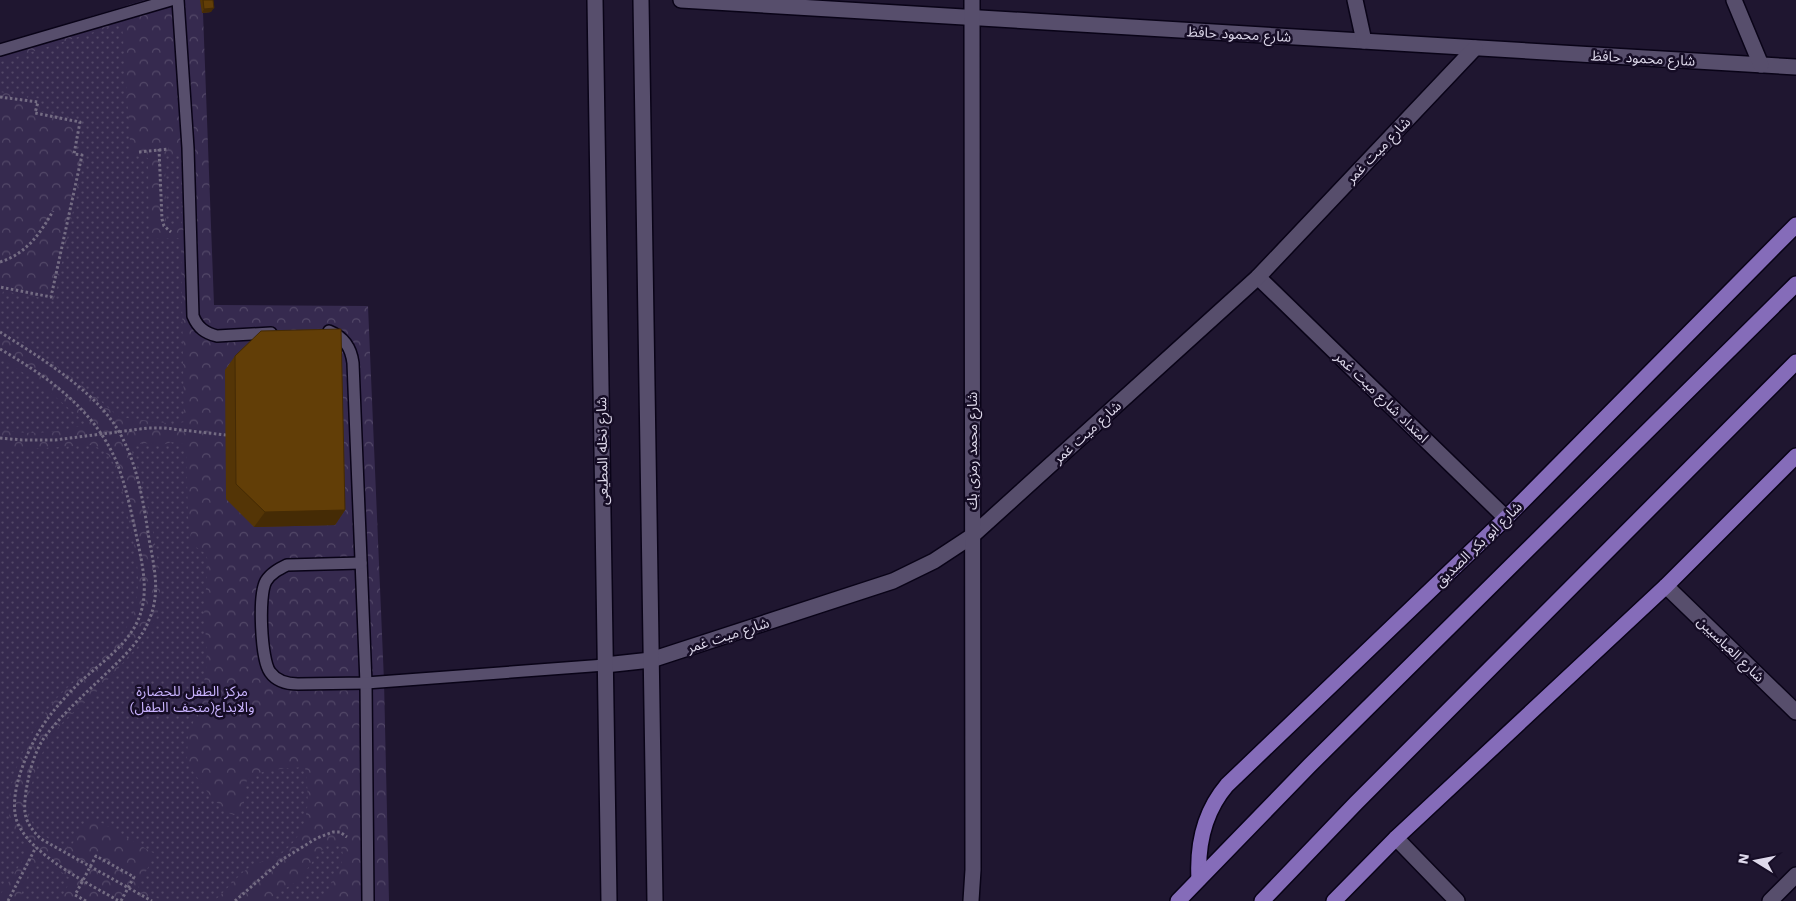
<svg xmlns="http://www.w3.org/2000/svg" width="1796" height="901" viewBox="0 0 1796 901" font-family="'Work Sans','Noto Sans Arabic',sans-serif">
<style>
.forest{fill:url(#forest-crowns)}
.garden{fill:url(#garden-dots)}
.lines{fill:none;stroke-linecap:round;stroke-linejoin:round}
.service-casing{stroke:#090317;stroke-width:14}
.minor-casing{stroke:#090317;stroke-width:18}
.tertiary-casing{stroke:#090317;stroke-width:18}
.primary-casing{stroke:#090317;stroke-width:18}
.path{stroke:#746c83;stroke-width:3;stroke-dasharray:2.5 2.5;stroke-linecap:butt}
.service{stroke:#574e6c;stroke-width:11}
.minor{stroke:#574e6c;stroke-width:15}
.tertiary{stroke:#574e6c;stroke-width:15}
.primary{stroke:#856cb9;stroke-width:15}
.wall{fill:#543506}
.shaded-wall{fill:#452b05}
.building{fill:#623e07;stroke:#452b05}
.labels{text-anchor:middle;stroke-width:5;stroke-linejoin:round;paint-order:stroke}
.street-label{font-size:14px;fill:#ded9eb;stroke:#160d26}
.park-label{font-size:14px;fill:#c9b3fe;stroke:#160d26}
</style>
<defs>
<pattern id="forest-crowns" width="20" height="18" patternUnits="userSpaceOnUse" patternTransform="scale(1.25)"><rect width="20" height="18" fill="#362a4f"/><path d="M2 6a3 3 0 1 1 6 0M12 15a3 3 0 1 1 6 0" fill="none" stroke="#534868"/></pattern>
<pattern id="garden-dots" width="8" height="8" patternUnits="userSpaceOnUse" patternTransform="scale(1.25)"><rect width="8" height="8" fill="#362a4f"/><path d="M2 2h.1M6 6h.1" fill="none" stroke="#534868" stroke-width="1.8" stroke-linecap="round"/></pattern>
</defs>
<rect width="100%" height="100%" fill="#1f1630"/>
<path class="forest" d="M145,0h65l1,12 -8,1 11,292 154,1 16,375 5,220h-389v-857z"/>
<g class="garden">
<path d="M122,23l9,132 17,3 1,81 32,-1 3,184 -10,2 -55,-7 -46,-39 -73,-51v-20l3,-16 51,9 32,-150 -10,-1 5,-28 -42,-10 2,-12 -41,-7v-30z"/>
<path d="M165,155h16l1,69 -16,1z"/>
<path d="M0,358l38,24 49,42c-29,9 -58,12 -87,5z"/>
<path d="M171,442l12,2 3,4 2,69 3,11 -1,15 16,11 2,8 -4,52 3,37 -1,20 -5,29 -13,37 -1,21 2,8 22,31 17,16 6,2 7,-1c5,-11 2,-21 5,-31 4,-14 46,-15 59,-16 5,35 6,66 -27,89 -9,6 -22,5 -31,13 -12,9 -21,22 -33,32h-52l-24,-14 17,-33 -53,-31c-25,-12 -21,19 -34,24 -29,-11 -44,-20 -38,-54 5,-26 14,-50 33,-71 8,-9 19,-16 28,-25 13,-12 24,-26 36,-39 13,-14 26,-27 31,-46 9,-33 -14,-130 -27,-163 14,-13 25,1 40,-7z"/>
<path d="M91,445c24,6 29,32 33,54 8,39 23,81 7,119 -15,38 -48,52 -74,80 -23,25 -55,86 -47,121 2,10 9,18 16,25l-3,16 -23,35v-446h28z"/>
<path d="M330,844h6l5,3c8,17 -13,37 -17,54h-57c9,-9 22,-13 32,-22 11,-11 17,-27 31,-35z"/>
<path d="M40,856l31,23 -11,22h-41l8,-24z"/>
</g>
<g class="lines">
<g class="service-casing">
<g id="service">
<path d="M178,0l10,148 5,168c5,12 12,17 24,20l54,-3"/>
<path d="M0,50l171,-50"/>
<path d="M329,331c15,6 22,16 24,32l13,320 2,218"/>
<path d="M361,563l-74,2c-8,4 -16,8 -21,16 -8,14 -5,79 4,91 7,10 17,12 28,12l68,-1 239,-18"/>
</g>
</g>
<g class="minor-casing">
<g id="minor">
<path d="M681,0l1115,67"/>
<path d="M1355,0l9,41"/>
<path d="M1734,0l27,65"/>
<path d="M1258,277l248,241"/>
<path d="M1666,586l130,126"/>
<path d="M605,665l46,-5 242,-79 41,-20 38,-25 286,-259 217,-229"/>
<path d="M1396,838l61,63"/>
<path d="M971,901l2,-31 -1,-870"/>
<path d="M1770,901l26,-26"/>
</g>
</g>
<g class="tertiary-casing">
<g id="tertiary">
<path d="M595,0l14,901"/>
<path d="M641,0l14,901"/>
</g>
</g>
<g class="primary-casing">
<g id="primary">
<path d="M1199,879c-2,-35 5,-67 28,-94l279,-267 290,-293"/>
<path d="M1178,901l132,-136 486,-481"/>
<path d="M1262,901l94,-98 440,-441"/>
<path d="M1334,901l62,-63 270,-252 130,-130"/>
</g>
</g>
<g class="path">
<path d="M0,97l38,5 -3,11 45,9 -6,32 8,1 -31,142 -51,-10"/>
<path d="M159,149l3,70 2,7 7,6"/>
<path d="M139,152l30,-3"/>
<path d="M0,262c26,-8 40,-28 53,-51"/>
<path d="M0,332c36,23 87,54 112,89 24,33 31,78 37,118 5,27 12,54 0,81 -6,16 -19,30 -31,42 -24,24 -54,49 -74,76 -10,15 -15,35 -18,53 -3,23 -2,31 15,48l111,62"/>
<path d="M0,349c48,28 95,61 117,114 10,26 15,53 21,80 6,29 12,58 -4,85 -14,23 -37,38 -56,56 -10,10 -21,22 -30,34 -17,23 -43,77 -30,106 15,32 71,60 101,77"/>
<path d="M0,438l22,2h33l93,-12h16l62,7"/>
<path d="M8,901l28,-54"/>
<path d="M86,901l-11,-6 21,-39 38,21 -13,24"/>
<path d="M235,901l48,-42 34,-21 16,-6h7l7,5"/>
</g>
<use href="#service" class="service"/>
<use href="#minor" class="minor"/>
<use href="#tertiary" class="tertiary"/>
<use href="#primary" class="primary"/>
</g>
<g class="wall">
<path d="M200,0h13l-2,12 -9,1z"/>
<path d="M235,356l110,154 -10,15 -81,2 -28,-28 -1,-129z"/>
</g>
<g class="shaded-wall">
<path d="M214,8l-3,4 -9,1 2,-4z"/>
<path d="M345,510l-10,15 -81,2 11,-15z"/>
</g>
<g class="building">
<path d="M203,0h10l1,8 -10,1z"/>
<path d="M341,329l4,181 -80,2 -29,-28 -1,-128 26,-25z"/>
</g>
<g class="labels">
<g class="street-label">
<text transform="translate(1239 34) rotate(3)" y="5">شارع محمود حافظ</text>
<text transform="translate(1643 58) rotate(3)" y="5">شارع محمود حافظ</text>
<text transform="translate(1378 150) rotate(-46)" y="5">شارع ميت غمر</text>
<text transform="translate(1382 397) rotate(44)" y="5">امتداد شارع ميت غمر</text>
<text transform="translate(1087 432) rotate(-42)" y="5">شارع ميت غمر</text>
<text transform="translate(602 451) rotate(-91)" y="5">شارع نخله المطيعى</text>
<text transform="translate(972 451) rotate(-90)" y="5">شارع محمد رمزى بك</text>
<text transform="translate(1478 544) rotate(-44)" y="5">شارع ابو بكر الصديق</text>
<text transform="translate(728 635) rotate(-18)" y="5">شارع ميت غمر</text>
<text transform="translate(1731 649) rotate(44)" y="5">شارع العباسيين</text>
</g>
<g class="park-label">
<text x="192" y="696">مركز الطفل للحضارة<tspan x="192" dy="16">والابداع(متحف الطفل)</tspan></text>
</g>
</g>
<g transform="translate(1756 861) rotate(280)" stroke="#160d26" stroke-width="4" paint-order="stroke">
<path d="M0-4L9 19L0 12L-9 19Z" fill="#ded9eb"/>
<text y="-8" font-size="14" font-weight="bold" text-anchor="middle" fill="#ded9eb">N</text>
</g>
</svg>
